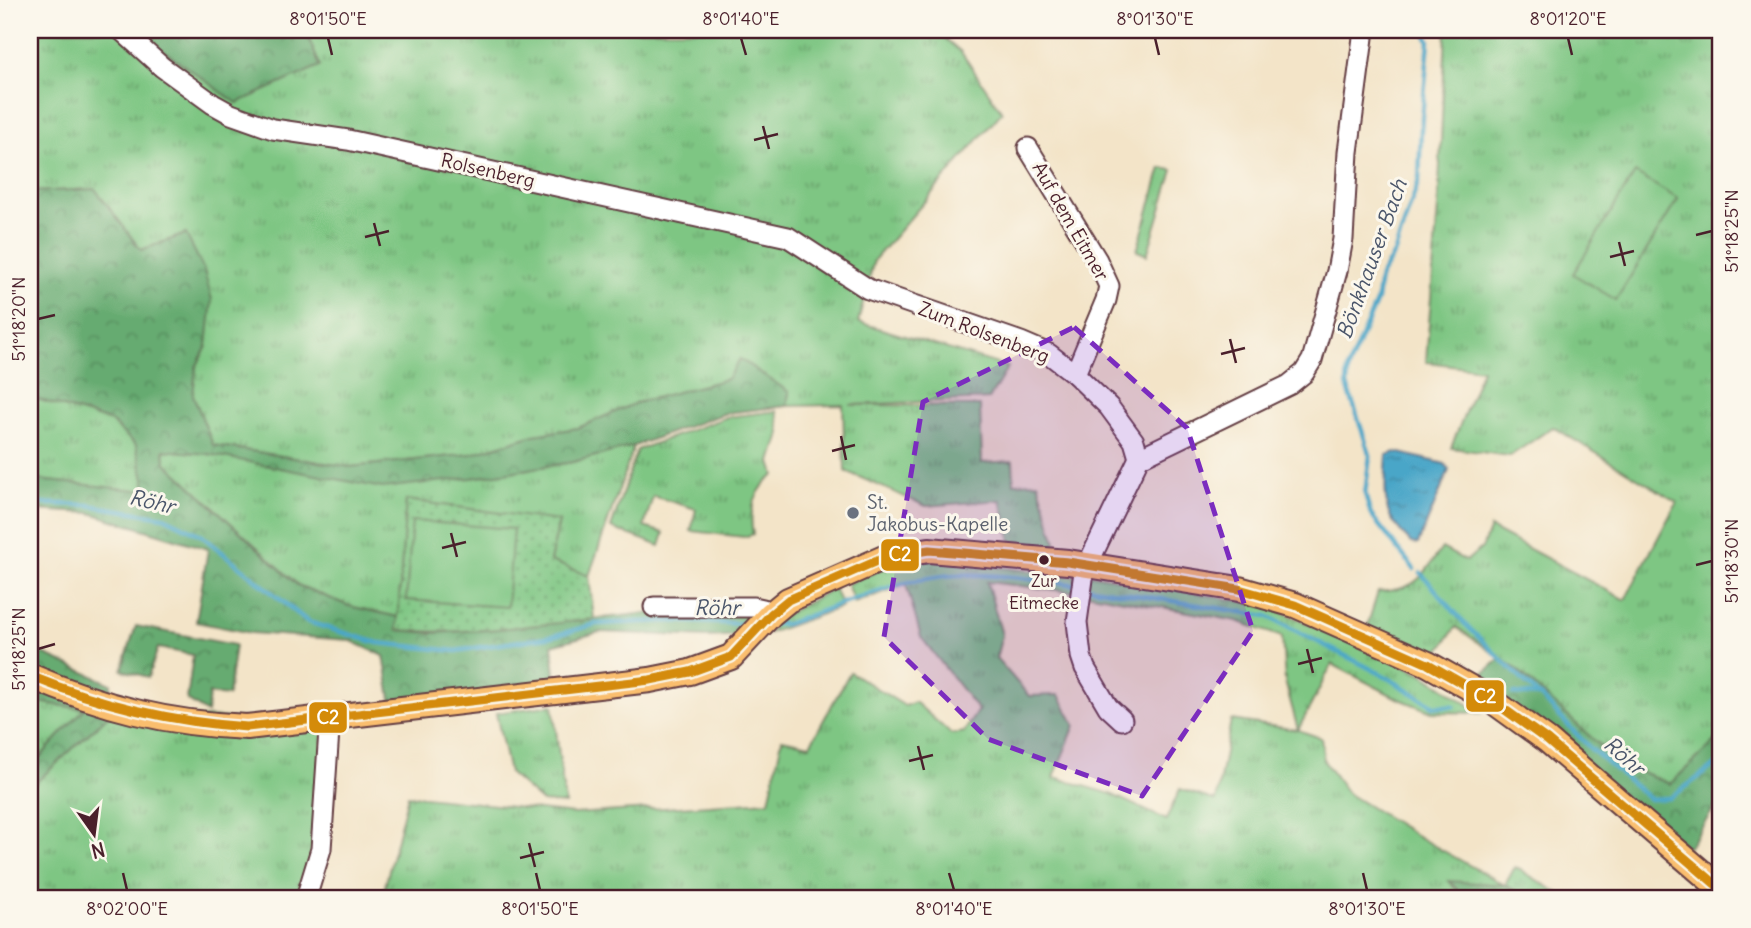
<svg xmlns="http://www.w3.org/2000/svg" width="1751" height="928" viewBox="0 0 1751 928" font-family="Delius,sans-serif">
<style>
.grass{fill:url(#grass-tufts);stroke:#647257;stroke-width:2}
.forest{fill:url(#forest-crowns);stroke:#58654e;stroke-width:2}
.park{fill:url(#park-dots);stroke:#647257;stroke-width:2}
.pitch{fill:#7ec683;stroke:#647257;stroke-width:2}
.water{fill:url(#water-ripples);stroke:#4a627a;stroke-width:2}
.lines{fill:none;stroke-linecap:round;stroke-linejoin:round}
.stream{stroke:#4aa6c8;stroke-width:4.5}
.minor-casing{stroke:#633d43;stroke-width:23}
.major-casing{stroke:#633d43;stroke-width:28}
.minor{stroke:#fff;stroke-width:19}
.major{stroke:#fabe6e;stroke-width:24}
.bus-1-casing{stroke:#fbf7ec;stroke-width:14}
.bus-1{stroke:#d48b09;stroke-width:9}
.marked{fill:#7b2cbf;fill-opacity:0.2;stroke:#7b2cbf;stroke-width:5;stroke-dasharray:14 9;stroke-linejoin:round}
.ticks{fill:none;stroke:#4a1f2b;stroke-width:2.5}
.worship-dot{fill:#6b7280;stroke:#fbf7ec;stroke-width:2.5}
.bus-dot{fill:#4a1f2b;stroke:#fbf7ec;stroke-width:2.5}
.labels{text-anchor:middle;stroke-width:6;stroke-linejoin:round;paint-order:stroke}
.bus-label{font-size:17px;fill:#4a1f2b;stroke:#fbf7ec}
.street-label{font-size:19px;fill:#4a1f2b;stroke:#fbf7ec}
.worship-label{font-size:19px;fill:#5b616d;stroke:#fbf7ec;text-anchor:start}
.water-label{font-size:21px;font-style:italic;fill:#4a556a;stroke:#fbf7ec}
.line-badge{stroke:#fbf7ec;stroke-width:2.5}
.badge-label{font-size:19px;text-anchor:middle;font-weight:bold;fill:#fff}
.neatline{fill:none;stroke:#4a1f2b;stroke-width:2.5}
.ticks-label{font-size:18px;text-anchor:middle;fill:#4a1f2b}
</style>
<defs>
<pattern id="grass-tufts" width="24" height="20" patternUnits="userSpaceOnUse" patternTransform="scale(1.75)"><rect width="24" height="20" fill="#7ec683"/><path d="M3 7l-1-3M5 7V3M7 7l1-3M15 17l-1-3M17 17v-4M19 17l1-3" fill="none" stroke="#69a06b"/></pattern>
<pattern id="forest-crowns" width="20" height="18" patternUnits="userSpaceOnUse" patternTransform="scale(1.75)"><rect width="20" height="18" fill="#66ab71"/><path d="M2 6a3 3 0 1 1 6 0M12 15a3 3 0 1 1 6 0" fill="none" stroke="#568b5d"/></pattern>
<pattern id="park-dots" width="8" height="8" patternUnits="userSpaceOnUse" patternTransform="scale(1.75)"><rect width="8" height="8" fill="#7ec683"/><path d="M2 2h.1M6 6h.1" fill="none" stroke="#69a06b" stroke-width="1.8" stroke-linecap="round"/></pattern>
<pattern id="water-ripples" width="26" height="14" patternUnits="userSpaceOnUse" patternTransform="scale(1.75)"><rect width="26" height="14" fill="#4aa6c8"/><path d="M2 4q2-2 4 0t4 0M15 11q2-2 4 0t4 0" fill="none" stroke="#4087a3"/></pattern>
</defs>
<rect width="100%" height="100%" fill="#fbf7ec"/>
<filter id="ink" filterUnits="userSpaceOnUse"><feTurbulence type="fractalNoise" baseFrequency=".0143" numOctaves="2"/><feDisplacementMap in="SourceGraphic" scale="14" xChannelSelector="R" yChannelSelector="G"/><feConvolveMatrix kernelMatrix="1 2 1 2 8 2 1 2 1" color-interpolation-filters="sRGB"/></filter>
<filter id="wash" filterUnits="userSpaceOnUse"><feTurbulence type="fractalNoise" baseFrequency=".00686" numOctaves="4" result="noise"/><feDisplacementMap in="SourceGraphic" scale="28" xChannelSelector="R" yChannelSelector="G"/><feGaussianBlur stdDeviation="1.57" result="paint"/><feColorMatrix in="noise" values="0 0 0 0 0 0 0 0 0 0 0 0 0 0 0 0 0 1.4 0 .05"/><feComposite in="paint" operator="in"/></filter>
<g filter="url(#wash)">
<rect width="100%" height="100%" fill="#f3e4c8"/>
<g class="grass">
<path d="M30,30h104l186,36 -15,-36h630l26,22 41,60 -128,148 -16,62 150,45 -19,32 -139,6 130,1 2,57 31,-2 1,22 24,-1 19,64 -46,-5 -10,-41 -75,6 -81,-35 -2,-66 -56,1 2,-14 -62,-13 -91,24 -58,25 -44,7 -63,19 -121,13 -137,-22 -20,-50 3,-28 11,-21 -22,-112 -44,16 -46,-61 -65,3z"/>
<path d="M1440,30h281v706l-51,48 -52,-22 -102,-93 -60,-42 -21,30 -68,-30 11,-35c40,-3 42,-13 64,-44l24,13 16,-13 8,-20 135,72 52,-98 -124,-75 -43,29 -59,-8 31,-79 -56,-7 12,-155 8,-176z"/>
<path d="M1161,168l12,2 -26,85 -10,-4z"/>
<path d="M30,397l80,24 26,24 11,47 -117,-13z"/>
<path d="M777,411l3,23 -9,28 4,13c-20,14 -27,35 -22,59l-9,3 -53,-6 5,-22 -43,-13 -9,31 20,6 -4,13 -49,-18 26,-78 90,-33z"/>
<path d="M634,446l-45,130 -39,-15 9,-39 -153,-22 -8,117 -49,-11 -51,-21 -133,-123 -1,-12 307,28 102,-16z"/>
<path d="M925,559l151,17 -2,16 -87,-10 15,53 -6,23 33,38 30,-1 16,30 -21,52 57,17 55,26 14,-31 36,12 15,-81 67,10 -13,-49 -3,-44 -45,-16 -151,-28 3,-19 179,32 153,67 60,40 -49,-1 -35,-14 -65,-34 -34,66 23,8 3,23 23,32 75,46 83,46 10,-18 50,30 -36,1 -24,-13 -55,-3 15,16h-1083l26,-103 166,19 195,-13 13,-62 28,6 40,-73 55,34 10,-4 36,32 13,-2 14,-22 -57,-73 -15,-53 -52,19 -7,-19 37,-16z"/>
<path d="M834,588l8,19 -73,26 12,-16z"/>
<path d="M30,701l55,8 -55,59z"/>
<path d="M553,705l12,99 -23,-2 -33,-29 -13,-60z"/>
<path d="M110,714l214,7 -6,126 -15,51h-273v-110z"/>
</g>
<g class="forest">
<path d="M134,30h171l15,36 -83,37z"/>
<path d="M95,189l46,61 45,-16 18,36 8,30 -5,46 -11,21 -3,28 20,50 137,22 121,-13 63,-19 44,-7 58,-25 91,-24 13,-20 49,33 -2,14 -61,7 -92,33 -61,16 -102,16 -89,10 -174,-34 -44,-4 1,12 132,123 52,21 49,11v13l33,3 57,-3 170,-18h103l-16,23 -39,2 -106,-5 -48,13 4,40 -164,20 -8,-49 -35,-16 -98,-7 -55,-11 12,-73 -118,-36 -60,-3v-31l117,12 -11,-46 -26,-24 -80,-24v-205z"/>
<path d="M136,626l99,19 -7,51 -19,-2 -2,19 -20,-13 6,-45 -35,-7 -10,29 -26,-7z"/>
<path d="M30,648l81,36 -1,30 -80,74v-20l54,-59 -54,-8z"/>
<path d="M1501,658l15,11 102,93 52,22 51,-48v62l-33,50 -213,-167z"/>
<path d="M1449,881l56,4 24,13h-64z"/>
</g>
<path class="park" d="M406,500l153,21 -9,40 39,15 5,43c-65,7 -131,16 -197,11z"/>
<g class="pitch">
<path d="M1635,173l43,26 -62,101 -43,-26z"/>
<path d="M412,521l101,8 -6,78 -101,-7z"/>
</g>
<path class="water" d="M1396,452l49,12 4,6 -31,74 -7,-1c-7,-8 -16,-17 -21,-27 -7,-14 -4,-45 -3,-61z"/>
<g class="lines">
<g class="stream">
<path d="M30,503l58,2 76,12 37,18 107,87 70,21 78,8 97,-15 43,-12 71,-3 83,3"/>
<path d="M1414,569l-43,-54 -6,-21 5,-39 -23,-70 1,-17 29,-68 3,-24 14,-22 25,-74 2,-51 8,-89 -6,-10"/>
<path d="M1421,573l44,51 74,72"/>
<path d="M1086,587l181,29 116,59 51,31h20"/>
<path d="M772,624h14c51,-18 115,-46 169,-49 36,-2 86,5 123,10"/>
<path d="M1513,694l27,2 50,52 60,51 20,-1 51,-37"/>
</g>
</g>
</g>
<g filter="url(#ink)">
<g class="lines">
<g class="minor-casing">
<g id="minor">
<path d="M121,30l41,37 51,37 18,10 42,15 75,11 440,97 80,52 153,53 28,12 26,20 34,33 25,34 5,17"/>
<path d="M1028,148l69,112 12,26 -3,14 -31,74"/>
<path d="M654,607h100l9,2 8,5"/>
<path d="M1122,720l-14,-13 -23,-39 -4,-12 -4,-34 7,-50 55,-114 150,-73 15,-12 8,-13 25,-89 6,-32 5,-87 16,-122"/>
<path d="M306,898l15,-49 9,-133"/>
</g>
</g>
<g class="major-casing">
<path id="major" d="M30,676c72,31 138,48 217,51l403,-47 40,-8 41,-15 40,-43 17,-14 98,-43 43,-7 139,12 171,27 56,16 133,59 62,35 57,41 174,149"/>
</g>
<use href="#minor" class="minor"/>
<use href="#major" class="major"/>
<g class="bus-1-casing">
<path id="bus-1" d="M30,676c71,29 141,46 217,51l403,-47 40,-8 41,-15 40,-43 17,-14 98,-43 43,-7 139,12 171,27 56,16 133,59 62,35 57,41 174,149"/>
</g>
<use href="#bus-1" class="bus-1"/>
</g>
</g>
<path class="marked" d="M1074,327l113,101 66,203 -111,165 -154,-57 -104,-102 39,-235z"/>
<path class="ticks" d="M328,38l4,17M741,38l5,17M1155,38l4,17M1568,38l4,17M763,126l6,23M754,140l24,-6M374,223l6,23M1696,235l16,-4M365,237l24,-6M1619,242l6,24M1610,257l24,-6M38,319l17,-4M1230,339l6,24M1221,354l24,-6M841,436l5,24M832,451l23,-6M451,533l6,24M442,548l24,-6M1696,565l16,-4M38,649l17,-5M1307,649l6,24M1298,664l24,-6M918,746l6,24M909,761l24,-6M529,843l6,24M520,858l24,-6M123,873l4,17M536,873l4,17M949,873l5,17M1363,873l4,17"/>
<circle class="worship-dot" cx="853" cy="513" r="7"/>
<circle class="bus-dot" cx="1044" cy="560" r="6"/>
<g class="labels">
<g class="bus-label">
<text x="1044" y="587">Zur<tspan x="1044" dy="22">Eitmecke</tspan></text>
</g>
<g class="street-label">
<text transform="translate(488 170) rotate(13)" y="7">Rolsenberg</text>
<text transform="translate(1071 221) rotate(60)" y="7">Auf dem Eitmer</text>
<text transform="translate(984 332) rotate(21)" y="7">Zum Rolsenberg</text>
</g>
<g class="worship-label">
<text x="867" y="509">St.<tspan x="867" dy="22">Jakobus-Kapelle</tspan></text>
</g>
<g class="water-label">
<text transform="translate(1372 259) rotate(-70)" y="7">Bönkhauser Bach</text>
<text transform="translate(152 502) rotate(13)" y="7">Röhr</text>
<text x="717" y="615">Röhr</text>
<text transform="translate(1624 756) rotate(41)" y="7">Röhr</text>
</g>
</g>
<g class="line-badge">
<rect x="880" y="538" width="40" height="34" rx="7" fill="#d48b09"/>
<rect x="1465" y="679" width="40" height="34" rx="7" fill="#d48b09"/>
<rect x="308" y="701" width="40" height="33" rx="7" fill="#d48b09"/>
</g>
<g class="badge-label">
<text x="900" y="561">C2</text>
<text x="1485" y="703">C2</text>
<text x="328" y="724">C2</text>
</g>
<rect width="1751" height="928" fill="none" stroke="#fbf7ec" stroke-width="77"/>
<g transform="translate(94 834) rotate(166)" stroke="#fbf7ec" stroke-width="5" paint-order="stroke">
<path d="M0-5L12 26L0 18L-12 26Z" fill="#4a1f2b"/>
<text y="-10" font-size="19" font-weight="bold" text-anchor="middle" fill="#4a1f2b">N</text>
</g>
<rect x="38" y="38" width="1674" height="852" class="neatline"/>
<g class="ticks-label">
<text x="328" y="25">8°01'50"E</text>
<text x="741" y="25">8°01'40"E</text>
<text x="1155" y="25">8°01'30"E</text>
<text x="1568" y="25">8°01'20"E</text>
<text transform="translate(1732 231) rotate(-90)" y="6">51°18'25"N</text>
<text transform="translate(19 319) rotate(-90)" y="6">51°18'20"N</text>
<text transform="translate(1732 561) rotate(-90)" y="6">51°18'30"N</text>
<text transform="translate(19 649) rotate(-90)" y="6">51°18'25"N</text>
<text x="127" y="915">8°02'00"E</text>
<text x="540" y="915">8°01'50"E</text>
<text x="954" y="915">8°01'40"E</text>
<text x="1367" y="915">8°01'30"E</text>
</g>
</svg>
